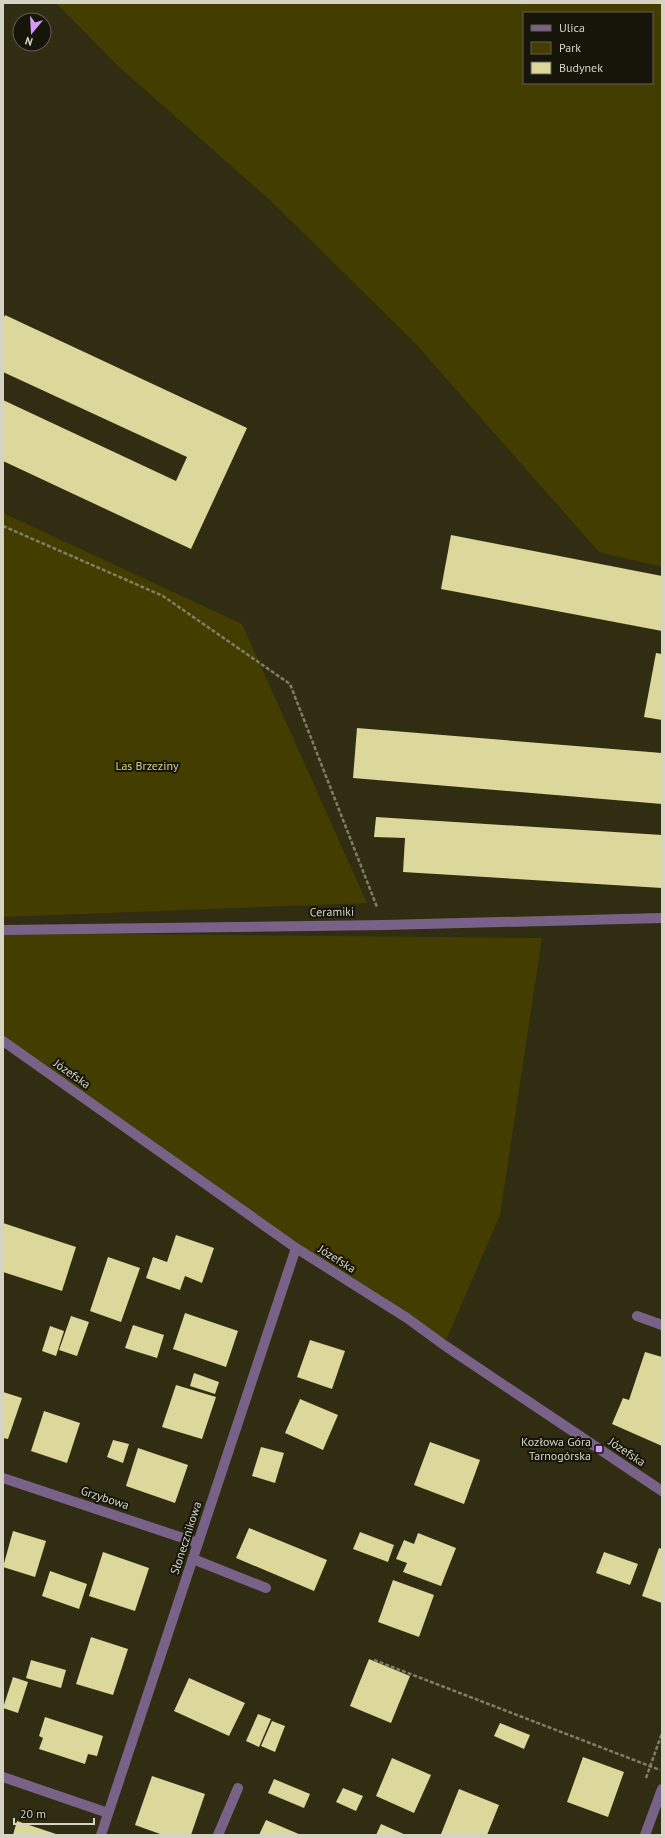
<svg xmlns="http://www.w3.org/2000/svg" width="665" height="1838" viewBox="0 0 665 1838" font-family="'PT Sans',sans-serif">
<style>
.green{fill:#433d00;fill-rule:evenodd}
.building{fill:#dcd79a}
.lines{fill:none;stroke-linecap:round;stroke-linejoin:round}
.path{stroke:#807e68;stroke-width:2.5;stroke-dasharray:4 2;stroke-linecap:butt}
.minor{stroke:#786287;stroke-width:10}
.poi-dot{fill:#d59cfb;stroke:#16150a;stroke-width:1.5}
.labels{text-anchor:middle;stroke-width:4;stroke-linejoin:round;paint-order:stroke}
.park-label{font-size:12px;fill:#dcd47d;stroke:#16150a}
.street-label{font-size:12px;fill:#d5d4c4;stroke:#16150a}
.poi-label{font-size:12px;fill:#d5d4c4;stroke:#16150a;text-anchor:end}
</style>
<rect width="100%" height="100%" fill="#302d12"/>
<g class="green">
<path d="M56,3h606v564l-63,-15 -184,-209 -145,-143 -153,-135zM524,13h128v70h-128z"/>
<path d="M3,513l239,111 125,279 -364,14z"/>
<path d="M3,933l539,5 -42,277 -56,130 -441,-305z"/>
</g>
<g class="building">
<path d="M5,315l242,113 -56,121 -188,-88v-61l173,81 11,-24 -184,-85v-52z"/>
<path d="M451,535l211,41v55l-221,-42z"/>
<path d="M656,653l6,1v66l-18,-3z"/>
<path d="M357,728l305,25v51l-309,-26z"/>
<path d="M376,817l286,18v53l-259,-16 2,-34 -31,-1z"/>
<path d="M3,1223l73,24 -14,44 -59,-19z"/>
<path d="M176,1235l38,13 -12,35 -17,-7 -5,14 -34,-12 7,-21 14,5z"/>
<path d="M108,1257l32,11 -19,54 -31,-11z"/>
<path d="M185,1313l53,18 -12,36 -53,-18z"/>
<path d="M71,1316l18,6 -12,34 -18,-6z"/>
<path d="M133,1325l31,10 -7,23 -32,-10z"/>
<path d="M50,1326l14,5 -8,25 -14,-5z"/>
<path d="M310,1340l35,11 -13,38 -35,-12z"/>
<path d="M645,1352l17,5v89l-50,-22 11,-26 6,2z"/>
<path d="M194,1373l25,9 -4,12 -25,-8z"/>
<path d="M176,1385l40,12 -14,42 -40,-12z"/>
<path d="M3,1392l19,6 -14,41 -5,-1z"/>
<path d="M300,1399l38,16 -15,35 -38,-17z"/>
<path d="M44,1411l36,12 -13,40 -36,-12z"/>
<path d="M113,1440l16,4 -6,19 -16,-6z"/>
<path d="M430,1442l50,18 -16,44 -50,-19z"/>
<path d="M261,1447l23,6 -9,30 -23,-7z"/>
<path d="M138,1448l50,17 -13,38 -49,-17z"/>
<path d="M249,1528l78,32 -13,31 -78,-33z"/>
<path d="M13,1531l33,10 -11,36 -32,-10z"/>
<path d="M360,1532l34,13 -6,17 -35,-13z"/>
<path d="M418,1533l38,15 -15,38 -38,-14 4,-9 -11,-4 8,-19 10,4z"/>
<path d="M659,1548l3,1v54l-20,-7z"/>
<path d="M103,1552l46,16 -14,43 -46,-15z"/>
<path d="M604,1552l34,12 -8,21 -34,-12z"/>
<path d="M50,1571l37,13 -8,25 -37,-13z"/>
<path d="M393,1580l41,15 -15,42 -41,-15z"/>
<path d="M91,1637l37,12 -15,46 -37,-11z"/>
<path d="M369,1659l41,17 -19,47 -41,-17z"/>
<path d="M31,1660l35,10 -5,18 -35,-10z"/>
<path d="M13,1677l15,5 -10,31 -15,-5z"/>
<path d="M189,1678l56,25 -16,33 -55,-25z"/>
<path d="M258,1714l13,5 -12,28 -13,-6z"/>
<path d="M45,1717l58,19 -6,20 -9,-2 -3,10 -46,-15 4,-11 -4,-2z"/>
<path d="M272,1721l13,5 -10,26 -14,-6z"/>
<path d="M500,1723l30,12 -6,14 -30,-13z"/>
<path d="M583,1757l41,15 -16,45 -41,-15z"/>
<path d="M392,1758l39,17 -17,38 -38,-17z"/>
<path d="M152,1776l53,18 -14,41h-28l-28,-10z"/>
<path d="M274,1779l36,15 -6,14 -36,-15z"/>
<path d="M343,1788l20,8 -7,15 -20,-9z"/>
<path d="M459,1789l40,16 -12,30 -46,-1z"/>
<path d="M266,1820l35,15h-42z"/>
<path d="M17,1821l39,13 -1,1h-42z"/>
<path d="M381,1824l25,11h-30z"/>
</g>
<g class="lines">
<g class="path">
<path d="M3,526l160,70 127,88 87,223"/>
<path d="M374,1660l286,110"/>
<path d="M646,1778l16,-45"/>
</g>
<g class="minor">
<path d="M3,930l381,-5 278,-7"/>
<path d="M3,1041l293,207 111,70 37,27 218,146"/>
<path d="M637,1316l25,9"/>
<path d="M3,1478l195,65"/>
<path d="M193,1559l73,29"/>
<path d="M3,1777l105,36"/>
<path d="M101,1835l195,-587"/>
<path d="M218,1835l20,-47"/>
<path d="M645,1835l17,-46"/>
</g>
</g>
<rect class="poi-dot" x="595" y="1445" width="8" height="8" rx="2"/>
<g class="labels">
<g class="park-label">
<text x="147" y="770">Las Brzeziny</text>
</g>
<g class="street-label">
<text transform="translate(332 912) rotate(-1)" y="4">Ceramiki</text>
<text transform="translate(72 1074) rotate(35)" y="4">Józefska</text>
<text transform="translate(337 1259) rotate(32)" y="4">Józefska</text>
<text transform="translate(627 1452) rotate(34)" y="4">Józefska</text>
<text transform="translate(105 1498) rotate(18)" y="4">Grzybowa</text>
<text transform="translate(186 1538) rotate(-72)" y="4">Słonecznikowa</text>
</g>
<g class="poi-label">
<text x="591" y="1446">Kozłowa Góra<tspan x="591" dy="14">Tarnogórska</tspan></text>
</g>
</g>
<rect width="665" height="1838" fill="none" stroke="#d5d4c4" stroke-width="8"/>
<rect x="523" y="12" width="130" height="72" fill="#16150a" stroke="#626154"/>
<rect x="531" y="25" width="20" height="6" fill="#786287" stroke="#626154"/>
<text x="559" y="32" font-size="12" fill="#d5d4c4">Ulica</text>
<rect x="531" y="42" width="20" height="12" fill="#433d00" stroke="#626154"/>
<text x="559" y="52" font-size="12" fill="#d5d4c4">Park</text>
<rect x="531" y="62" width="20" height="12" fill="#dcd79a" stroke="#626154"/>
<text x="559" y="72" font-size="12" fill="#d5d4c4">Budynek</text>
<g transform="translate(32 32) rotate(198)"><circle r="19" fill="#16150a" stroke="#626154"/>
<path d="M0-3L7 15L0 10L-7 15Z" fill="#d59cfb"/>
<text y="-6" font-size="11" font-weight="bold" text-anchor="middle" fill="#d5d4c4">N</text>
</g>
<path d="M14 1818v6h80v-6" fill="none" stroke="#d5d4c4" stroke-width="2"/>
<text x="20" y="1818" font-size="12" fill="#d5d4c4" stroke="#16150a" stroke-width="3" paint-order="stroke">20 m</text>
</svg>
